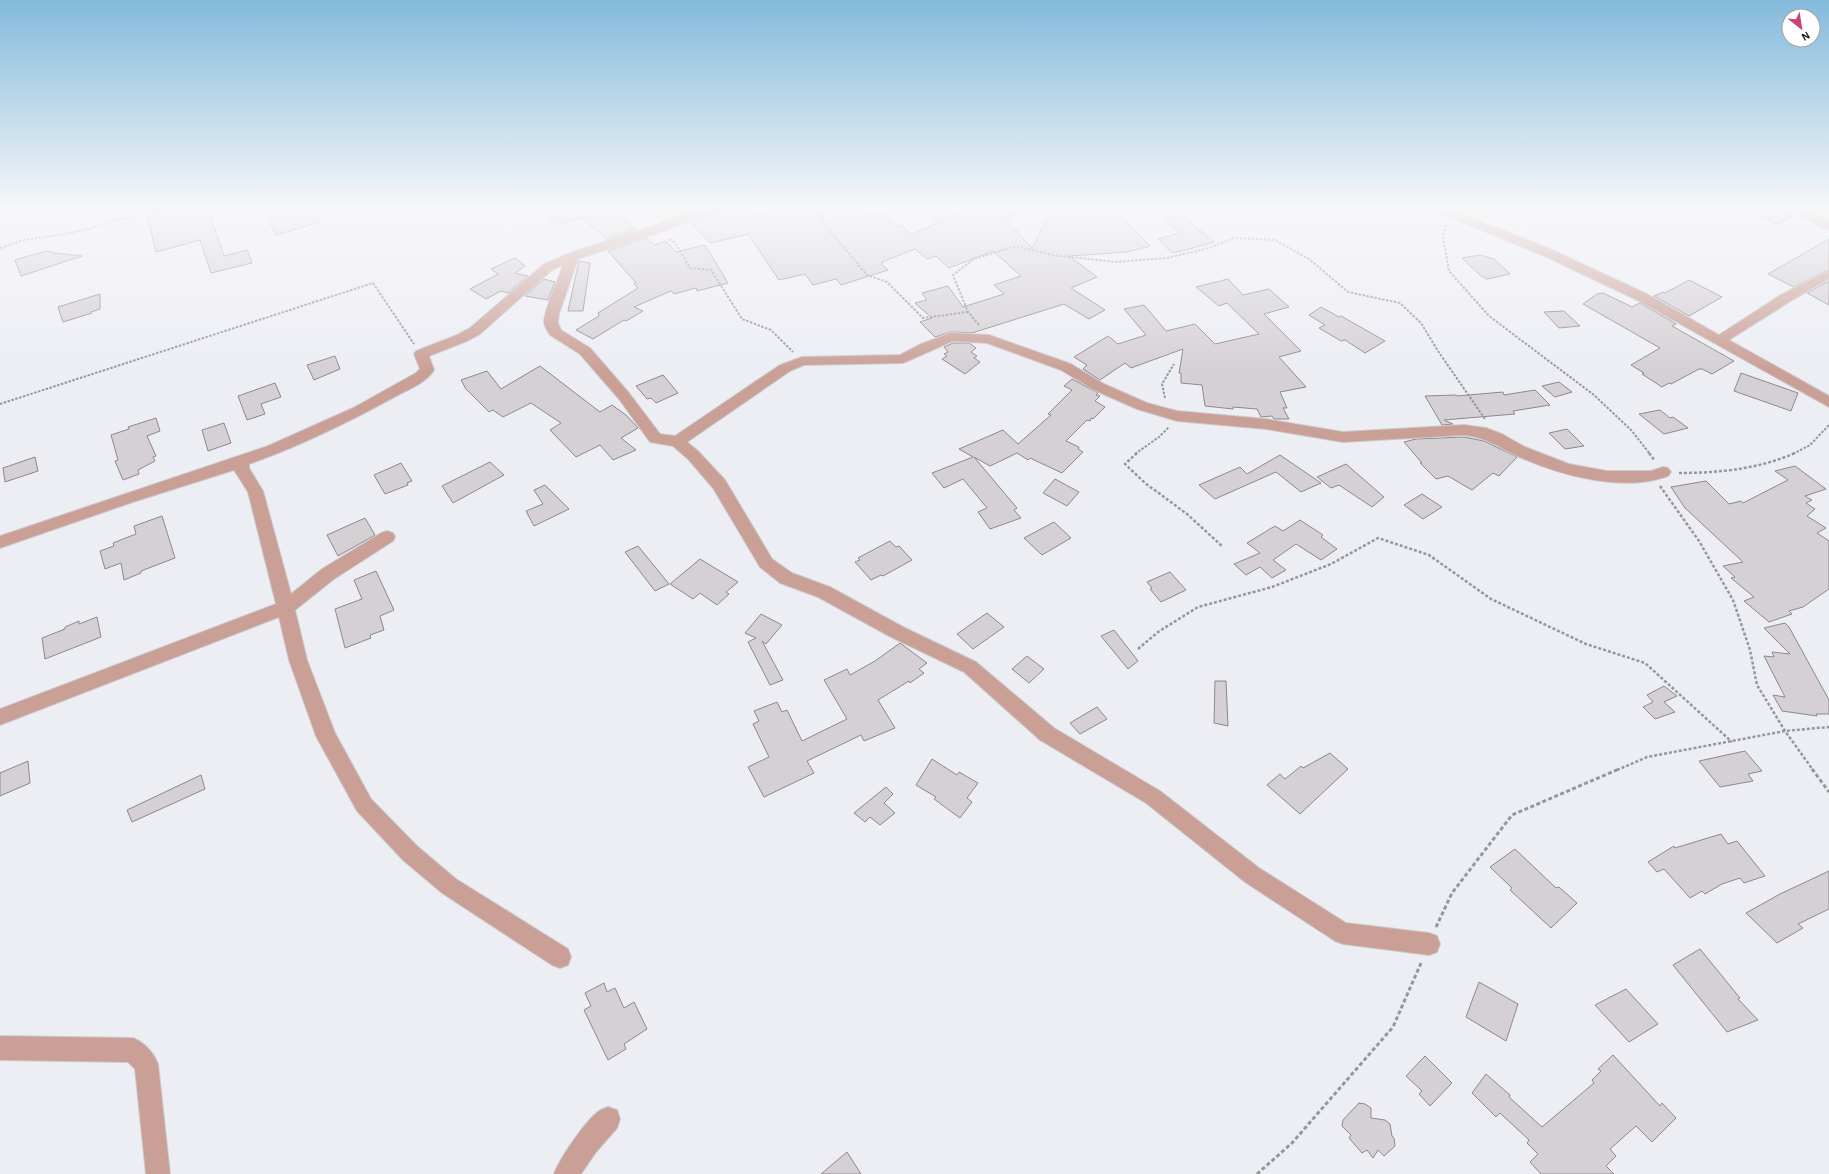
<svg xmlns="http://www.w3.org/2000/svg" width="1829" height="1174" viewBox="0 0 1829 1174" font-family="'Alegreya Sans',sans-serif">
<style>
.building{fill:#d5d0d4;stroke:#8d888c}
.lines{fill:none;stroke-linecap:round;stroke-linejoin:round}
.minor-casing{stroke:#cacbd1;stroke-width:2}
.path-far2{stroke:#96979b;stroke-width:2;stroke-dasharray:2.5 1.5;stroke-linecap:butt}
.path-far1{stroke:#96979b;stroke-width:2.5;stroke-dasharray:3 2;stroke-linecap:butt}
.path{stroke:#96979b;stroke-width:3;stroke-dasharray:4 2.5;stroke-linecap:butt}
.minor{fill:#caa096;fill-rule:evenodd}
</style>
<rect width="100%" height="100%" fill="#edeef4"/>
<g class="building">
<path d="M180,207h27l17,49 23,-6 5,13 -41,10 -11,-33 -44,12 -9,-37z"/>
<path d="M263,207h49l8,15 -44,13z"/>
<path d="M537,207h72l27,23 -29,9 -25,-21 -23,7 -3,-5 -5,2z"/>
<path d="M676,207h24l-18,6z"/>
<path d="M720,207h24l8,8 48,-8h67l1,8 16,-3 12,15 5,-2 10,9 27,-11 -17,-16h25l9,7 22,-7h53v2l-25,9 27,30 21,-41h59l38,39 -23,6 -58,4 28,21 -26,11 34,22 -16,9 -25,-15 -92,29 -21,-1 -16,5 -15,-15 12,-4 -17,-15 12,-3 -5,-7 26,-7 15,21 41,-13 -10,-9 27,-9 -28,-25 -44,17 -13,-12 -9,3 -12,-10 -33,13 1,1 -2,1 7,6 -47,15 -5,-6 -23,6 -8,-11 -26,6 -31,-46 -38,9 -20,-21 28,-11z"/>
<path d="M1741,207h31l20,9 -15,8z"/>
<path d="M1181,215l15,12 18,15 -28,8 -14,3 -14,-14 22,-6 -16,-13z"/>
<path d="M647,238l7,7 12,-4 10,11 29,-7 23,38 -31,8 -1,-3 -22,6 -3,-3 -37,16 9,4 -17,10 -2,-1 -31,19 -17,-9 23,-14 -1,-3 40,-25 -4,-4 2,-1 -28,-32z"/>
<path d="M1829,239v30l-35,18 -26,-13z"/>
<path d="M46,251l8,2 28,3 -61,20 -6,-16z"/>
<path d="M1480,255l14,4 16,15 -23,5 -6,-3 -19,-18z"/>
<path d="M515,258l10,8 -10,7 13,3 -20,17 -7,-2 -15,8 -16,-10 28,-15 -7,-5z"/>
<path d="M579,261l11,2 -7,48h-15z"/>
<path d="M544,279l11,3 -7,18 -23,-4z"/>
<path d="M1228,279l15,16 26,-6 20,18 -25,7 37,37 -22,6 27,30 -26,5 7,16h-4l6,11h-15l-2,-3 -11,1 -4,-8 -24,-2v2l-28,-3 -3,-21 -21,-2v-10h-2l4,-24 -52,19 -6,-5 -25,17 -17,-11 4,-4 -13,-8 34,-21 10,8 28,-9 -22,-26 20,-4 22,26 29,-7 20,20 44,-10 -32,-31 -8,3 -23,-19z"/>
<path d="M1689,280l33,17 -33,19 -35,-20 9,-4 2,1z"/>
<path d="M1829,281v24l-22,-12z"/>
<path d="M1603,293l29,14 8,-4 36,21 -4,2 62,35 -22,13 -10,-5h-3l-28,15 -2,-1 -7,4 -20,-13 2,-1 -13,-8 29,-17 -77,-44 14,-10z"/>
<path d="M100,294v15l-9,3 1,1 -29,9 -5,-15z"/>
<path d="M1321,307l18,10 2,-1 44,25 -20,12 -20,-13 -4,1 -22,-13 6,-3 -16,-10z"/>
<path d="M1564,311l16,15 -21,2 -15,-16z"/>
<path d="M953,343h16l7,5 -5,4 6,4 -3,2 6,4 -15,12 -23,-15 5,-3 -3,-2 4,-2 -4,-5z"/>
<path d="M335,356l5,13 -26,11 -7,-15z"/>
<path d="M540,366l60,46 12,-7 14,10 12,13 -17,10 15,12 -23,10 -13,-15 -24,12 -26,-27 11,-7 -30,-20 -28,14 -10,-7 -4,2 -23,-23 -5,-9 26,-9 14,18z"/>
<path d="M1741,373l57,20 -7,18 -57,-20z"/>
<path d="M663,375l15,18 -22,10 -5,-5 -4,1 -11,-13z"/>
<path d="M1072,379l26,14 -2,2 4,1 -5,5 10,6 -12,12 -2,-1 -1,3 -3,-1 -21,21 13,6 -1,2 5,3 -21,21 -32,-15 -2,2 -11,-7 -27,13 -16,-9 43,51 -3,2 7,8 -31,11 -12,-17 9,-4 -24,-29 -19,9 -12,-15 41,-16 -14,-8 44,-19 15,14 33,-29 -3,-1 24,-24 -8,-4z"/>
<path d="M1559,382l13,10 -17,5 -13,-11z"/>
<path d="M275,383l6,14 -20,7 4,10 -18,6 -9,-24z"/>
<path d="M1535,390l15,15 -37,6 2,3 -71,6 9,4 -11,1 -17,-29 31,-1 1,1 46,-4 1,3z"/>
<path d="M1660,410l10,8 3,-1 15,11 -24,6 -25,-20z"/>
<path d="M156,418l4,13 -13,5 9,20 -3,1 2,4 -17,9 1,4 -16,6 -8,-19 3,-1 -7,-25 18,-6 -1,-2z"/>
<path d="M224,423l7,20 -23,8 -6,-21z"/>
<path d="M1567,429l17,17 -19,3 -16,-16z"/>
<path d="M1464,437l20,4 33,16 -18,19 -6,-3 -21,17 -24,-14 -12,3 -16,-16h2l-18,-21 12,-3z"/>
<path d="M1280,455l41,28 -20,9 -25,-20 -61,27 -16,-14 41,-18 7,7z"/>
<path d="M35,457l3,14 -33,11 -2,-14z"/>
<path d="M490,462l14,13 -51,28 -11,-17z"/>
<path d="M401,463l11,18 -5,2 1,2 -23,9 -11,-19z"/>
<path d="M1346,464l38,33 -12,10 -33,-22 -8,3 -14,-11z"/>
<path d="M1795,466l31,23 -21,7 7,4 -6,3 9,6 -8,7 19,12 -9,5 12,8v48l-26,18 -14,4 3,3 -23,8 -25,-21 10,-4 -23,-19 4,-1 -12,-11 20,-4 -58,-54 -14,-21 35,-6 23,23 12,-3 2,2 45,-23 -13,-9z"/>
<path d="M1055,479l24,13 -12,14 -24,-13z"/>
<path d="M545,485l24,24 -35,17 -8,-15 17,-7 -9,-14z"/>
<path d="M1422,494l20,13 -19,12 -19,-14z"/>
<path d="M162,516l13,42 -34,13v2l-17,7 -3,-17 -16,6 -5,-18 14,-5 -1,-3 23,-9 -2,-8z"/>
<path d="M365,518l10,17 -37,21 -11,-21z"/>
<path d="M1300,520l23,15 -2,2 16,12 -16,11 -25,-16 -23,16 13,10 -14,8 -12,-11 -14,8 -12,-11 26,-11 -13,-10 28,-17 8,5z"/>
<path d="M1054,522l17,16 -29,17 -18,-17z"/>
<path d="M890,541l6,6 3,-1 13,14 -29,16 -2,-1 -10,5 -16,-18 5,-2 -2,-2z"/>
<path d="M638,546l31,38 -14,7 -30,-39z"/>
<path d="M700,559l38,23 -12,10 3,2 -12,11 -17,-12 -7,6 -23,-15z"/>
<path d="M376,571l18,39 -14,6 4,14 -14,5 1,3 -26,10 -10,-39 27,-10 -8,-19z"/>
<path d="M1170,572l16,18 -25,12 -11,-13 2,-1 -5,-6z"/>
<path d="M987,613l17,14 -31,22 -16,-15z"/>
<path d="M761,614l21,11 -16,19 -4,-3 21,39 -13,5 -22,-43 8,-4 -11,-5z"/>
<path d="M97,617l4,20 -56,22 -3,-21 23,-9v-2l14,-6v3z"/>
<path d="M1785,623l4,4 40,73v14h-13l1,2 -35,-5 -9,-16 12,2 -21,-41 10,1 -2,-5 18,2 -26,-26z"/>
<path d="M1114,630l24,31 -10,8 -27,-33z"/>
<path d="M900,643l27,20 -8,6 5,4 -14,10 -1,-2 -31,19 17,28 -31,13 -3,-6 -54,26 7,12 -50,24 -16,-30 21,-10 -16,-33 6,-3 -5,-10 23,-9 5,10 5,-2 15,31 45,-22 -23,-39 23,-11 3,6 25,-14z"/>
<path d="M1027,656l17,13 -15,14 -17,-14z"/>
<path d="M1215,681h11l2,45 -14,-3z"/>
<path d="M1664,686l13,10 -13,6 11,10 -20,7 -12,-12 10,-5 -6,-7z"/>
<path d="M1097,707l10,12 -27,15 -10,-11z"/>
<path d="M1745,751l17,20 -14,3 5,7 -33,6 -21,-26z"/>
<path d="M1330,753l18,16 -48,45 -33,-29 13,-11 5,5 16,-13 2,2z"/>
<path d="M932,759l25,16 2,-3 19,11 -11,15 5,4 -12,16 -26,-19 2,-2 -20,-12z"/>
<path d="M28,761l2,22 -30,13v-23z"/>
<path d="M201,775l4,14 -73,33 -5,-12z"/>
<path d="M886,787l7,7 -9,9 11,10 -15,12 -10,-8 -5,5 -11,-9z"/>
<path d="M1721,834l7,10 9,-3 28,35 -21,7 -4,-5 -18,6 -17,10 -3,-3 -12,7 -26,-29 -7,3 -9,-10 26,-16 1,2z"/>
<path d="M1515,849l41,39 3,-1 18,16 -26,25 -41,-38 2,-2 -22,-21z"/>
<path d="M1829,871v38l-31,15 5,4 -26,15 -31,-30 34,-19z"/>
<path d="M1700,949l40,49 -2,1 20,21 -31,12 -54,-67z"/>
<path d="M1479,982l39,22 -12,37 -40,-24z"/>
<path d="M604,983l3,9 8,-4 9,20 10,-6 13,27 -23,15 2,5 -18,11 -24,-50 7,-4 -6,-13z"/>
<path d="M1626,989l32,35 -29,18 -34,-37z"/>
<path d="M1613,1055l47,51 2,-3 14,15 -24,24 -16,-16 -26,23 6,7 -10,10 8,8h-73l-11,-12 8,-8 -11,-11 2,-3 -29,-27 -4,4 -24,-24 14,-19 24,21 -1,2 33,30 52,-44 -2,-3 9,-9 -3,-2z"/>
<path d="M1425,1056l27,27 -22,23 -11,-12 3,-3 -16,-15z"/>
<path d="M1359,1103l6,1 6,4v10l14,2 5,4 2,12 2,2 1,8 -11,10 -6,-6 -5,8 -6,-8 -5,3 -13,-15 2,-3 -9,-9 1,-6z"/>
<path d="M847,1152l14,22h-40z"/>
</g>
<g class="lines">
<g class="minor-casing">
<g id="minor">
<path d="M703,207h16l-2,3 -56,22 -83,27 -19,55 -1,9 3,7 29,18 39,45 31,41 15,2 105,-71 22,-8 98,-2 21,-11 30,-11 38,2 82,29 33,20 43,19 30,8 89,8 77,13 121,-7 22,3 16,6 23,13 44,17 38,7h44l12,-4 5,1 3,4 -3,4c-46,17 -110,-1 -153,-21 -20,-10 -28,-17 -51,-20l-121,7 -77,-13 -89,-8 -40,-12 -43,-19 -33,-20 -74,-27 -34,-2 -50,22 -99,2 -14,6 -103,71 11,9 27,29 47,79 20,14 38,14 73,40 73,35 78,66 106,63 99,77 87,55 83,10 8,3 3,8 -3,8 -8,3 -86,-11 -8,-3 -90,-59 -99,-79 -106,-63 -76,-68 -73,-35 -73,-40 -38,-14 -20,-16 -47,-79 -25,-29 -15,-13 -23,-4 -31,-43 -39,-45 -30,-19c-2,-3 -5,-8 -6,-12 -1,-10 15,-46 19,-58l-11,5 -72,64 -13,7 -38,15 5,14c-8,13 -25,19 -38,26 -47,26 -96,50 -147,68v4l14,23 28,103 31,-25 59,-36 6,-2 6,2 2,4 -2,4 -59,38 -39,31 12,50 28,73 36,66 46,47 39,33 112,70 3,8 -3,8 -8,3 -8,-3 -110,-72 -39,-33 -46,-49 -41,-75 -27,-76 -10,-43 -279,108v-16l276,-105 -28,-112 -14,-22 -101,32 -133,46v-12l268,-90 85,-38 63,-35 4,-4 -6,-15 2,-3 41,-16 13,-7 74,-64 31,-13 78,-25z"/>
<path d="M1430,207h15l105,42 97,45 72,41 60,-39 50,-26v9l-40,23 -60,38 100,56v11l-192,-107 -95,-45 -110,-45z"/>
<path d="M1787,207h14l28,15v9l-40,-21z"/>
<path d="M0,1036l133,2c12,5 20,14 25,26l12,110h-24l-11,-105 -7,-7 -128,-2z"/>
<path d="M608,1107l9,3 3,9 -3,9 -21,24 -15,22h-27c6,-16 32,-54 45,-63 3,-2 6,-3 9,-4z"/>
</g>
</g>
<g class="path-far2">
<path d="M817,207l8,18 42,50 20,7 36,36 45,-6"/>
<path d="M1446,225l-3,12 6,34 40,45 105,79 37,35 19,24"/>
<path d="M669,239l6,4 15,25 21,2 31,49 29,11 22,22"/>
<path d="M0,248l24,-8 47,-7 20,-5 71,-21"/>
<path d="M979,325l-11,-13 -15,-37 21,-16 42,-13 36,9 64,7 51,-4 42,-10 25,-10 41,2 34,19 39,33 52,11 21,20 17,28 47,68"/>
<path d="M1165,398l-3,-14 12,-20"/>
<path d="M0,404l373,-121 41,61"/>
<path d="M1135,454l24,-17 10,-10"/>
<path d="M1793,454l17,-9 19,-20"/>
</g>
<g class="path-far1">
<path d="M1137,453l-12,11 20,19 42,31 36,33"/>
<path d="M1649,453l6,8"/>
<path d="M1679,473c39,0 80,-4 116,-20"/>
<path d="M1660,486l39,55 34,59 17,50 7,35 28,46 28,39"/>
<path d="M1138,649l20,-17 40,-25 74,-20 59,-23 47,-26 51,17 62,44 95,45 59,19 87,79"/>
<path d="M1617,770l30,-13 138,-26 44,-4"/>
</g>
<g class="path">
<path d="M1812,769l17,23"/>
<path d="M1436,927l16,-34 60,-78 107,-46"/>
<path d="M1257,1174l35,-31 101,-116 28,-64"/>
</g>
<use href="#minor" class="minor"/>
</g>
<linearGradient id="sky" x2="0" y2="1"><stop stop-color="#83badc"/><stop offset="0.56" stop-color="#f7f7fa"/><stop offset="1" stop-color="#f7f7fa" stop-opacity="0"/></linearGradient>
<rect width="1829" height="371" fill="url(#sky)"/>
<g transform="translate(1801 28) rotate(150)"><circle r="19" fill="#ffffff" stroke="#a1a2a3"/>
<path d="M0-3L7 15L0 10L-7 15Z" fill="#cb417a"/>
<text y="-6" font-size="11" font-weight="bold" text-anchor="middle" fill="#151618">N</text>
</g>
</svg>
